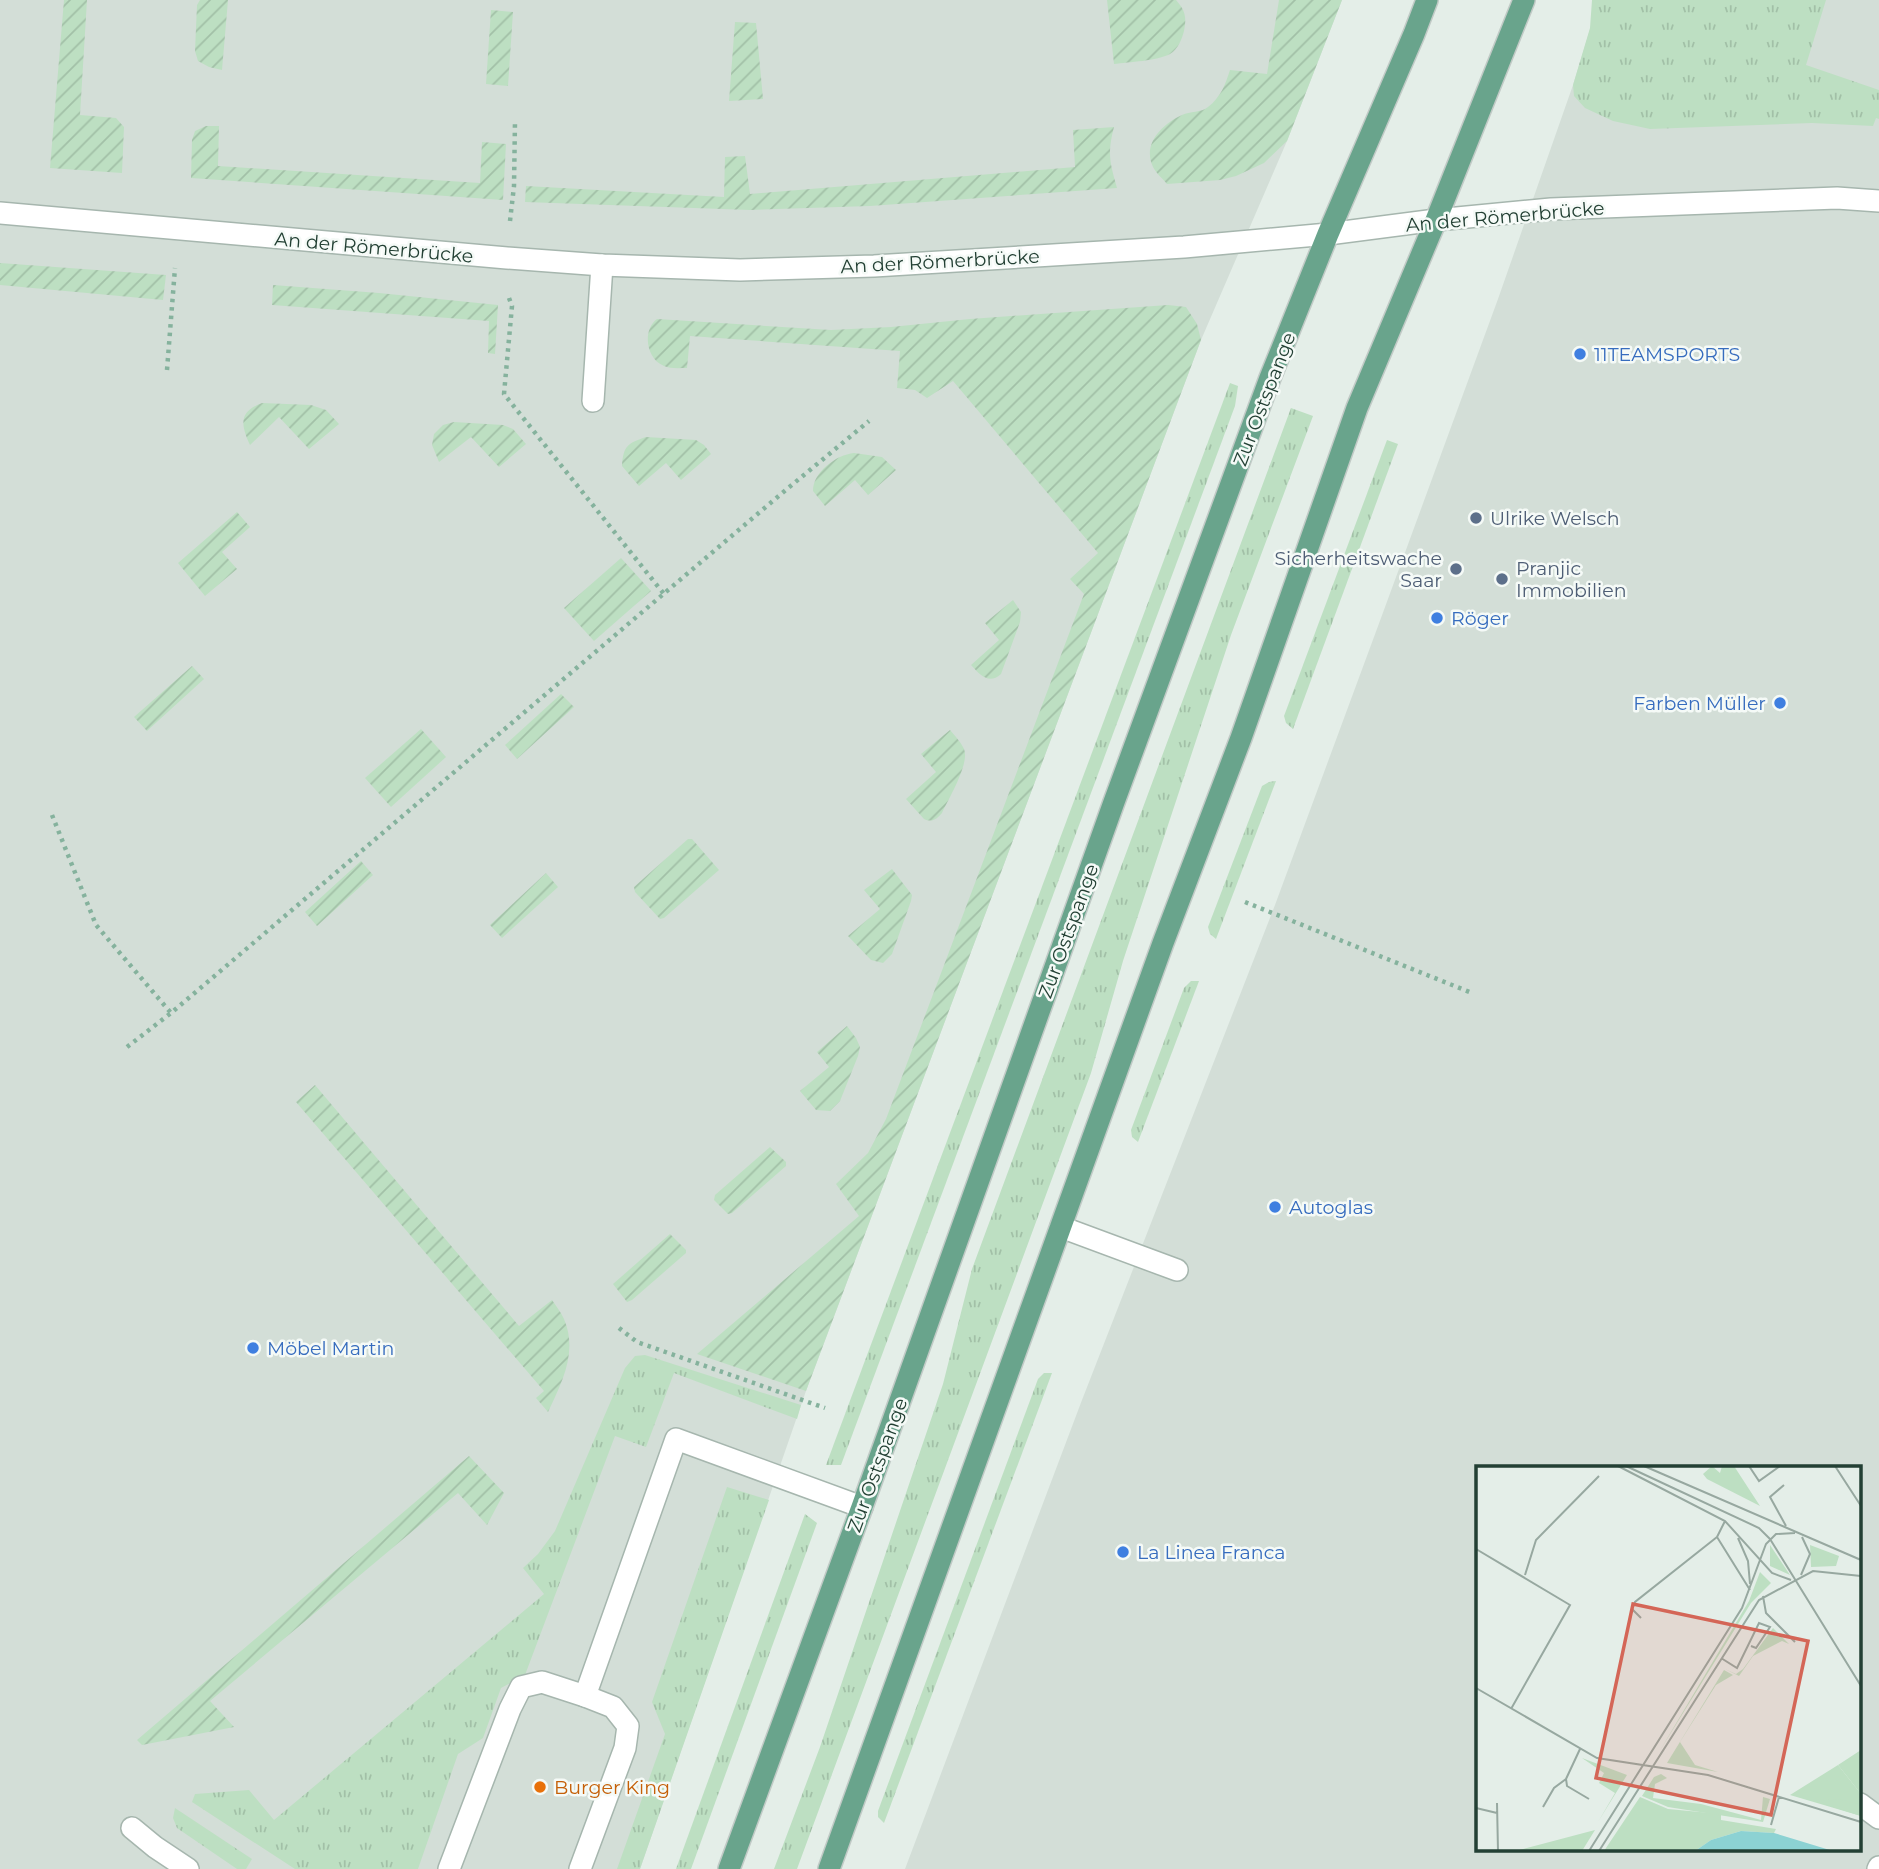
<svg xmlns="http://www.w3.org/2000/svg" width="1879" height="1869" viewBox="0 0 1879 1869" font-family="Montserrat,sans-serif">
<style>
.built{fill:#d3ded7;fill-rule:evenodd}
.grass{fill:url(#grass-tufts)}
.garden{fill:url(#garden-furrows)}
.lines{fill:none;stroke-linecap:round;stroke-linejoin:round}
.minor-casing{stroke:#a6b6ae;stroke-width:24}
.major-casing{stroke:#c1cac6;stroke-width:24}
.path{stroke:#85b29d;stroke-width:4.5;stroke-dasharray:3.5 5;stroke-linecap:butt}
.minor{stroke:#fff;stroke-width:21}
.major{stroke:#69a48c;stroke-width:21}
.shop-dot{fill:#3f7fe0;stroke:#f5faf7;stroke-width:2.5}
.service-dot{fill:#5c6f8a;stroke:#f5faf7;stroke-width:2.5}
.food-dot{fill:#e8710a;stroke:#f5faf7;stroke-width:2.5}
.labels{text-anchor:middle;stroke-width:5;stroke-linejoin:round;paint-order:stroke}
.street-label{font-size:19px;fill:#234034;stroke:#f5faf7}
.shop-label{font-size:19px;fill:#366cbe;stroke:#f5faf7;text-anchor:start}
.service-label{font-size:19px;fill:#4e5e75;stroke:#f5faf7;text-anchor:start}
.food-label{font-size:19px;fill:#c56008;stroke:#f5faf7;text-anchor:start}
.inset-road{fill:none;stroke:#97a8a0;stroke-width:2}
.view{fill:#d46657;fill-opacity:0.15;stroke:#d46657;stroke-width:3.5}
.inset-edge{fill:none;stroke:#234034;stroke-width:3.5}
</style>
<defs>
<pattern id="grass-tufts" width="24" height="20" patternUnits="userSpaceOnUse" patternTransform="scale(1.75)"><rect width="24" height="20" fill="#bddfc2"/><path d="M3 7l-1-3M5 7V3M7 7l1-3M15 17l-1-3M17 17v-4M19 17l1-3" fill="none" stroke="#a2c0a7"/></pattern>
<pattern id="garden-furrows" width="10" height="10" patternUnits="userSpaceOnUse" patternTransform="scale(1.75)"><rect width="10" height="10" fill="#bddfc2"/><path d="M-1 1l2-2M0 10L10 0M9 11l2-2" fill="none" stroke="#a2c0a7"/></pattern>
</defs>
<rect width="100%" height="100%" fill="#e4eee8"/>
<g class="built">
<path d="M0,0h1342l-55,141 -86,199 -395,1051 -166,478h-640z"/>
<path d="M1599,0h280v1869h-974l177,-469 193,-495 106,-287 117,-319 75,-214zM1478,1468h382v382h-382z"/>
</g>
<g class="grass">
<path d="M1592,0h234l-20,65 73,25v29l-3,-1 -3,8 -61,-3 -162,6 -37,-8 -28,-13 -11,-12 -1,-11 17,-57z"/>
<path d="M1230,383l8,3 -3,20 -394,1059h-15z"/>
<path d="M1291,408l22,8 -82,219 -108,326 -32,112 -294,796h-23l46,-122 123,-363 29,-115z"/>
<path d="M1387,440l11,4 -105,285 -7,-6 -2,-7z"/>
<path d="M1276,781l-60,158 -6,-5 -2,-7 54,-141 7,-4z"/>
<path d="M1191,981h8l-61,161 -6,-5 -1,-7 53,-142z"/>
<path d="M645,1355l156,50 -4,14 -123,-46 -28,74 -31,-11 -90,239 -24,13 -18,50 -25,16 -40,115h-123l-103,-67 3,-8 54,-4 25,30 270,-226 -21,-26 15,-14 17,-23 70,-163 10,-12z"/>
<path d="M1044,1373h8l-168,450 -6,-6v-6l160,-432z"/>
<path d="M727,1487l42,13 -129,369h-23l48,-135 -13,-32z"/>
<path d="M805,1514l12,9 -126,346h-15z"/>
<path d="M175,1808l77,51 -6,10h-9l-60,-41 -4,-10z"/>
</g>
<g class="garden">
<path d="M64,0h23l-7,115 36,3 8,9 -2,46 -72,-5z"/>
<path d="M200,0h28l-6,70 -13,-3 -11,-6 -3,-10 2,-46z"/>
<path d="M1107,0h69c9,10 11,17 8,31 -2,8 -6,18 -14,23 -13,7 -41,8 -56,10z"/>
<path d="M1279,0h63l-55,141 -23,22 -28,13 -16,4 -53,4c-4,-5 -11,-11 -14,-17 -11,-23 9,-43 29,-52 8,-4 19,-2 26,-8 13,-10 17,-22 22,-37l37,4z"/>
<path d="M491,10l22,2 -5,74 -22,-2z"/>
<path d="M735,22l21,1 7,76 -34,2z"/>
<path d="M206,126h13l-1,40 262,17 2,-41 24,2 -3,56 -312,-22 1,-38 3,-9z"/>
<path d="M1114,127c-7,27 -4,36 3,61l-247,18 -120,4 -225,-8 1,-16 198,11 1,-40 20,-1 5,38 325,-27 -2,-37z"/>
<path d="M0,263l166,12 -3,25 -163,-15z"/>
<path d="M273,285l106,8 119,12 -3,49 -7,-1 1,-32 -217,-16z"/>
<path d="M1168,305l18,2 11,17 4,16 -395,1051 -109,-37 162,-138 -23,-32 32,-31 18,-34 198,-525 -14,-15 28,-26 -145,-172 -26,17 -12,-8 -18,-2 3,-37 -210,-15 -3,32c-7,0 -17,1 -23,-2 -18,-7 -22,-36 -7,-47l174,11 60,-3 79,-8z"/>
<path d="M262,403l49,2 15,5 13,14 -30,25 -30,-32 -29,28c-9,-20 -12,-33 12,-42z"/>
<path d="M454,422l49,3 10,4 13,15 -27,23 -28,-30 -32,25 -7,-17 2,-11 9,-9z"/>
<path d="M646,437l50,3 8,5 7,9 -30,26 -15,-17 -27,23 -17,-20c1,-20 6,-23 24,-29z"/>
<path d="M854,453l28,4 14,13 -28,25 -13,-15 -30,26 -12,-15c0,-19 23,-36 41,-38z"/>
<path d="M237,512l13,15 -28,25 15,17 -32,27 -27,-33z"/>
<path d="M621,558l30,33 -57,50 -30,-33z"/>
<path d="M1013,600l8,12 -1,10 -19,52c-12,11 -21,1 -30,-9l28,-25 -14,-17z"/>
<path d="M192,666l12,13 -57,52 -13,-14z"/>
<path d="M561,694l13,13 -57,52 -12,-14z"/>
<path d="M421,729l25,28 -55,50 -26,-29z"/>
<path d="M950,730c5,6 11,12 14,19 6,14 -15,49 -22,64 -5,6 -10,10 -18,6l-18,-20 30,-27 -15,-18z"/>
<path d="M688,839h4l27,31 -55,48 -4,1 -25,-27 -1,-5z"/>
<path d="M361,861l12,14 -56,51 -12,-14z"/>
<path d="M892,869l20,26 -1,6 -19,53 -9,9 -12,-3 -23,-24 32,-27 -16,-19z"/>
<path d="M546,873l12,14 -56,51 -12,-13z"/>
<path d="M847,1026l9,12 4,9 -2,9 -18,45 -10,10 -14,-1 -16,-19 29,-24 -12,-15z"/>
<path d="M315,1085l204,241 33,-26c4,6 9,12 12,19 14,33 -2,63 -16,93l-12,-14 8,-7 -248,-289z"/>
<path d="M770,1147l16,15v4l-54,47 -4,1 -14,-14 1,-5z"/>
<path d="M670,1234l16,16v3l-54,47 -5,2 -14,-18z"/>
<path d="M469,1456l35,37 -17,32 -29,-32 -248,208 24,26 -92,18 -5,-5z"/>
</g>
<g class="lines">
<g class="minor-casing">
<g id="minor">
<path d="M0,213l507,45 95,7 138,5 134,-4 310,-19 144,-13 108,-14 115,-11 286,-11 42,3"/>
<path d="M593,401l9,-136"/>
<path d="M1061,1227l116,43"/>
<path d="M585,1696l91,-257 186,68"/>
<path d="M1860,1804l19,14"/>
<path d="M132,1828l23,19 33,22"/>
<path d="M449,1869l61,-160 11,-22 21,-5 43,14 28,11 15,19 -3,22 -45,121"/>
<path d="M1878,1869l1,-2"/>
</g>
</g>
<g class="major-casing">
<g id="major">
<path d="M729,1869l133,-362 252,-705 156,-424 58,-144 86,-200 13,-34"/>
<path d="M829,1869l334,-926 78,-205 116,-330 79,-188 88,-220"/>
</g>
</g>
<g class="path">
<path d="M510,221l4,-35 1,-65"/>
<path d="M509,298l3,8 -8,88 160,200"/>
<path d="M167,370l8,-102"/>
<path d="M52,815l44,110 75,88 610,-519 88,-73"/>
<path d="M1245,902l227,91"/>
<path d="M127,1047l44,-34"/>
<path d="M619,1328l18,14 188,66"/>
</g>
<use href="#minor" class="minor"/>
<use href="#major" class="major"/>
</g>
<g class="shop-dot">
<circle cx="1580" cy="354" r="7"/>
<circle cx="1437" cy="618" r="7"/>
<circle cx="1780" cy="703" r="7"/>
<circle cx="1275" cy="1207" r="7"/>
<circle cx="253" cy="1348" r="7"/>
<circle cx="1123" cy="1552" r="7"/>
</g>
<g class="service-dot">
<circle cx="1476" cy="518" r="7"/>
<circle cx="1456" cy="569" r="7"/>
<circle cx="1502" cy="579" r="7"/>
</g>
<circle class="food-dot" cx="540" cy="1787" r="7"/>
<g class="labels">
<g class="street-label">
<text transform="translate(1505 216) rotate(-5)" y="7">An der Römerbrücke</text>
<text transform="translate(374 247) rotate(5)" y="7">An der Römerbrücke</text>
<text transform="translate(940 261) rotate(-3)" y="7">An der Römerbrücke</text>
<text transform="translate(1264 399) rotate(-69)" y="7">Zur Ostspange</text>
<text transform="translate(1068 931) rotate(-70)" y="7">Zur Ostspange</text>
<text transform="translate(877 1465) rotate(-70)" y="7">Zur Ostspange</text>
</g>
<g class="shop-label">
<text x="1594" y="361">11TEAMSPORTS</text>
<text x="1451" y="625">Röger</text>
<text x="1766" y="710" text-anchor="end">Farben Müller</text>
<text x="1289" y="1214">Autoglas</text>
<text x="267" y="1355">Möbel Martin</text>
<text x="1137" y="1559">La Linea Franca</text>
</g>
<g class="service-label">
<text x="1490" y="525">Ulrike Welsch</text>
<text x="1442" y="565" text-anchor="end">Sicherheitswache<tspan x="1442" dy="22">Saar</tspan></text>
<text x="1516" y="575">Pranjic<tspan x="1516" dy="22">Immobilien</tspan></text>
</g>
<g class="food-label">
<text x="554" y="1794">Burger King</text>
</g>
</g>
<g transform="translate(1476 1466)">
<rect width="385" height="385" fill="#e4eee8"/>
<path d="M236,0l8,7 2,-7h12l26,40 -53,-27 -4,-5zM294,79l20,30 -20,-9zM334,79l29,11 -3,10 -25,1zM284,106l11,11 -20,20 -92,149 90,-151zM297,162l16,16 -7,-3 -29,15 -14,20 -14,-7 11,5 7,-5zM106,292l45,17 -29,47 17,-29 -16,-10 5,-10zM362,299l23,29v22l-71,-21z" fill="#bddfc2"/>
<path d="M385,284v44l-23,-29zM164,331l28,12 53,5v6l55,9 -2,4 -33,-2 -30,9 -16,11h-91zM362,333l21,5 2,12 -47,-15zM119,364l-13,21h-66z" fill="#bddfc2"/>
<path d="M248,204l9,5 -17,10 -36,57 15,23 23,7 -51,-9zM185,308l6,4 -12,6 -2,14 48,6 60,16 2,-23 7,2 -7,23 -95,-15 -26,-11 12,-19z" fill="#bddfc2"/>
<path d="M265,365l33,2 59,18h-138l16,-11z" fill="#8cd2d3"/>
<path class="inset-road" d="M142,0l107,55 47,52 19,7M150,0l133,62 11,11M168,0l217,94M273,0l10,15 21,-15M359,0l26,40M308,19l-14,12 16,29M249,55l-8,16 33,53M262,72l10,23 2,23M294,73l91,147M0,83l94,56 -59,104M49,109l11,-35 63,-64M325,109l9,-21 -8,-17M287,130l3,17 29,29M165,152l-9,-9 3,-7 82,-65M245,192l16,10 22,-45 11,4 -14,21 -5,-2M0,222l121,70 111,17 153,47M104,283l-14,30 1,7 22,13M21,337l1,48M67,341l11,-19 12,-9M0,342l21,5M295,359l8,-28M113,385l153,-243 24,-64 10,-10 19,-1M123,385l160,-251 54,-29 48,5"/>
<path class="view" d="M157,138l175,37 -37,174 -175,-37z"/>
<rect width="385" height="385" class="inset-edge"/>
</g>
</svg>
